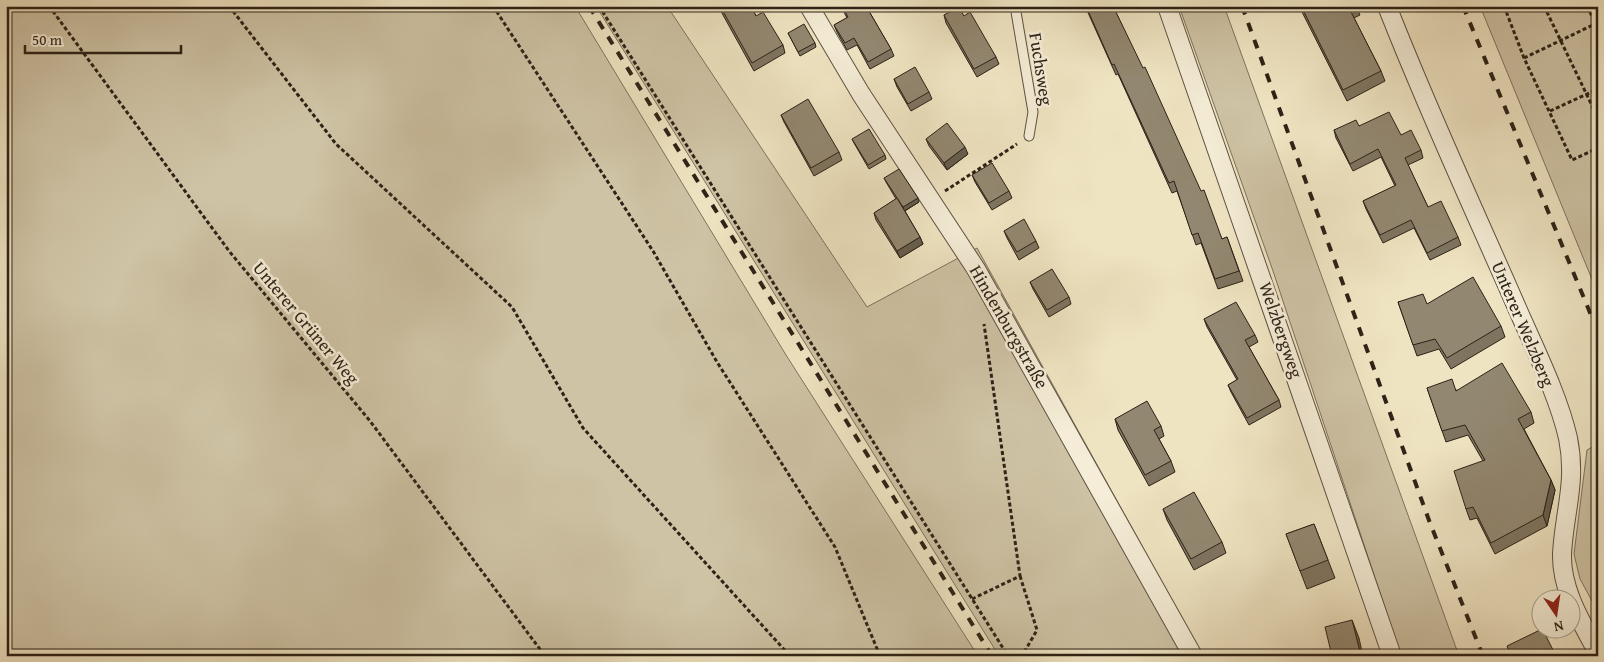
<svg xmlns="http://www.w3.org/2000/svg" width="1604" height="662" viewBox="0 0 1604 662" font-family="'Gentium Book Plus',serif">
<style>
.green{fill:#cec3a5;stroke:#7e725e}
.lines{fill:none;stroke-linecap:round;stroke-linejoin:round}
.service-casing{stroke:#5e5242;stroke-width:11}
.minor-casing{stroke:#5e5242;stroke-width:20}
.path{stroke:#2d2217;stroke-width:3;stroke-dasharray:4 2.5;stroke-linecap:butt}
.service{stroke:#f5edd7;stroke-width:9}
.minor{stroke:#f5edd7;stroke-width:18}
.rail{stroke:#2d2217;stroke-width:4;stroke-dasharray:9 9;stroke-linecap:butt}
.wall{fill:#7e7460;stroke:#2d2217}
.shaded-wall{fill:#665e4e;stroke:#2d2217}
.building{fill:#928770;stroke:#2d2217}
.labels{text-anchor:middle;stroke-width:5;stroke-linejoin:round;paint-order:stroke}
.street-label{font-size:18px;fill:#2d2217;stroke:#f5edd7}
</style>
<rect width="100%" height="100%" fill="#efe4c2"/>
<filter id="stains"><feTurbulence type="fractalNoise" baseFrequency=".004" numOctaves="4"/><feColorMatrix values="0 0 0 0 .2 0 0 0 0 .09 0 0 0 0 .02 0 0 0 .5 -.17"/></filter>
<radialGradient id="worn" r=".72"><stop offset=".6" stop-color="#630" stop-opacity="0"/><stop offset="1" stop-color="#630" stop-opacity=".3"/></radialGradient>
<g class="green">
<path d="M6,6h569l211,349 192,301h-972z"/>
<path d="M596,6h71l200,301 110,-59 226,408h-204z"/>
<path d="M1179,6h45l235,650h-58l-128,-385z"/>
<path d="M1480,6h118v288z"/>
<path d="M1598,444v168l-18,-33 -6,-25 13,-104z"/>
</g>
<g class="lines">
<g class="service-casing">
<path id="service" d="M1015,6l18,106 -4,24"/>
</g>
<g class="minor-casing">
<g id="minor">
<path d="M809,6l52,88 115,175 217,387"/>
<path d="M1167,6l225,650"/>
<path d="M1387,6c39,100 84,197 127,295 18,42 44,93 54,137 9,44 -4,75 -6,116 -1,36 20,69 36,99"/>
</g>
</g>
<g class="path">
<path d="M49,6l180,245 141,170 175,235"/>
<path d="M229,6l107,138 176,163 71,121 207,228"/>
<path d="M493,6l160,245 64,111 118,185 45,109"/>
<path d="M599,6l409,650"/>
<path d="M1504,6l20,52 48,102 26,-12"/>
<path d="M1544,6l54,112"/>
<path d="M1587,6l11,23"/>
<path d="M1524,58l71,-34"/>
<path d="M1550,111l48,-22"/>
<path d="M945,191l72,-47"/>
<path d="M1020,576l17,54 -15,26"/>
<path d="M972,599l48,-23 -36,-252"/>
</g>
<use href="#service" class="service"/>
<use href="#minor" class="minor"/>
<g class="rail">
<path d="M589,6l403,650"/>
<path d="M1242,6l188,517 53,133"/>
<path d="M1463,6l135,326"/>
</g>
</g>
<g class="wall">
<path d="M718,6h33l5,10 27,29 2,8 -31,18z"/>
<path d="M841,6h25l25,43 3,7 -24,13 -13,-24 -10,5 -10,-18 -3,-7 13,-7z"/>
<path d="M1085,6h28l109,233 5,-2 16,44 -25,8 -17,-46 -5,2 -19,-54 -5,2 -54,-119 -2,1z"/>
<path d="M1299,6h57l4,9 -6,3 27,53 4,10 -38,20z"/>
<path d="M944,15l20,1 32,41 3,7 -22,13 -31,-54z"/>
<path d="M788,33l27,10 1,4 -16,9z"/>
<path d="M894,79l35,13 3,7 -21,12 -14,-24z"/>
<path d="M781,115l58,37 3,8 -28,16 -30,-54z"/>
<path d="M1359,126l42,9 20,15 2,8 -15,7 20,42 30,30 3,8 -31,15 -16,-32 -31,15 -17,-34 -3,-8 32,-15 -14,-29 -28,14 -17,-33 -2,-8z"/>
<path d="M852,139l33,16 1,4 -17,10 -15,-26z"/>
<path d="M926,139l42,15 -21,16 -18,-24z"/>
<path d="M972,175l37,16 3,7 -20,12 -17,-28z"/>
<path d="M884,178l35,24 -14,9 15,26 3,7 -23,14 -24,-38 -2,-7 22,-14 -10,-17z"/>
<path d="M1004,231l32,10 3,7 -20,12 -12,-22z"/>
<path d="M1030,282l39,15 2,7 -22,13 -16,-28z"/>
<path d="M1398,302l29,2 74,22 4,11 -54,32 -12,-20 -22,7z"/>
<path d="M1204,319l51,16 3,7 -9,5 30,53 2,7 -32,18 -18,-33 -3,-7 9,-5 -30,-53z"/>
<path d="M1427,388l29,2 75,22 3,11 -10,6 27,51 4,10 -8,36 -52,28 -18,-36 -7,2 -4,-11 17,-48 -15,-26 -22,7z"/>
<path d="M1115,419l46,7 3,10 -5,3 12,22 4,11 -26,14 -31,-56z"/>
<path d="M1163,509l59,33 4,11 -32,17 -27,-50z"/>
<path d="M1314,524l21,54 -28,11 -21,-55z"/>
</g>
<g class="shaded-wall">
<path d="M965,147l3,7 -21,16 -3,-7z"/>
<path d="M918,198l1,4 -15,9 -1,-4z"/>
<path d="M920,237l3,7 -23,14 -3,-7z"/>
<path d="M1551,480l4,10 -8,36 -4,-11z"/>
<path d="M1352,620l7,18 4,18h-2z"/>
</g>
<g class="building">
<path d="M720,6h31l5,10 7,-4 20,33 -31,18z"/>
<path d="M842,6h24l25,43 -23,13 -14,-24 -9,5 -11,-18 14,-8z"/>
<path d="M1086,6h27l30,62 2,-1 56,124 3,-1 18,49 5,-2 12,34 -24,8 -17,-46 -6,2 -18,-54 -5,2 -55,-119 -2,1z"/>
<path d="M1301,6h52l-4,2 32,63 -38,19z"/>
<path d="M959,7l5,9 6,-4 26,45 -22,12 -30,-54z"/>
<path d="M804,24l11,19 -17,9 -10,-19z"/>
<path d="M915,67l14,25 -21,12 -14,-25z"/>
<path d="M808,99l31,53 -28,16 -30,-53z"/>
<path d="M1389,112l12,23 10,-5 10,20 -16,8 23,49 13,-6 17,36 -31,16 -16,-33 -31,15 -17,-34 33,-16 -18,-36 -28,15 -16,-34 22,-10 3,6z"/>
<path d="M947,123l18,24 -21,16 -18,-24z"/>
<path d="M869,129l16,26 -17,10 -16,-26z"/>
<path d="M992,163l17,28 -20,12 -17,-28z"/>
<path d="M899,169l19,29 -15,9 -19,-29z"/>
<path d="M897,198l23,39 -23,14 -23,-38z"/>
<path d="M1024,219l12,22 -19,11 -13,-21z"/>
<path d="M1052,269l17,28 -22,13 -17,-28z"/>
<path d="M1473,277l28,49 -54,32 -12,-19 -22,6 -15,-43 25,-8 4,10z"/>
<path d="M1236,302l19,33 -10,5 34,60 -32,18 -19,-33 10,-6 -34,-60z"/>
<path d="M1502,363l29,49 -13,7 33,61 -8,35 -52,28 -18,-36 -7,2 -12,-38 31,-11 -20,-35 -23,6 -15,-43 25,-9 4,12z"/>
<path d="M1147,401l14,25 -7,4 17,31 -26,14 -30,-56z"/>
<path d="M1194,492l28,50 -31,17 -28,-50z"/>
<path d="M1314,524l14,36 -28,11 -14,-37z"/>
<path d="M1352,620l9,36h-29l-7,-29z"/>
<path d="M1542,629v1h1l13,26h-45l-4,-10z"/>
</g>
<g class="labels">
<g class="street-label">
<text transform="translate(1041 69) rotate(81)" y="6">Fuchsweg</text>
<text transform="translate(306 323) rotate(50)" y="6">Unterer Grüner Weg</text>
<text transform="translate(1523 324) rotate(67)" y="6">Unterer Welzberg</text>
<text transform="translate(1009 327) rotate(60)" y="6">Hindenburgstraße</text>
<text transform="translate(1281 330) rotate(71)" y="6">Welzbergweg</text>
</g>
</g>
<rect width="1604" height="662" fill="none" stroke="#efe4c2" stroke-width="25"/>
<rect x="8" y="8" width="1589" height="647" fill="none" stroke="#2d2217" stroke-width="2.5"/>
<rect x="12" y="12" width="1579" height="637" fill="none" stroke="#2d2217"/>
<g transform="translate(1556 614) rotate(167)"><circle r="24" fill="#f5edd7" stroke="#a59c8a"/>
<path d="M0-4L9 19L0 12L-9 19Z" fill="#8f2418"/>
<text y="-8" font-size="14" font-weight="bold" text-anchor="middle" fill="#2d2217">N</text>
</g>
<path d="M25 45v8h156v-8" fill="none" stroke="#2d2217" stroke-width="2.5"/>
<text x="32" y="45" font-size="15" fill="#2d2217" stroke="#f5edd7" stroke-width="4" paint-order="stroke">50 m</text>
<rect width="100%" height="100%" filter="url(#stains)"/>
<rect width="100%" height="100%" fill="url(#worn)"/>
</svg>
